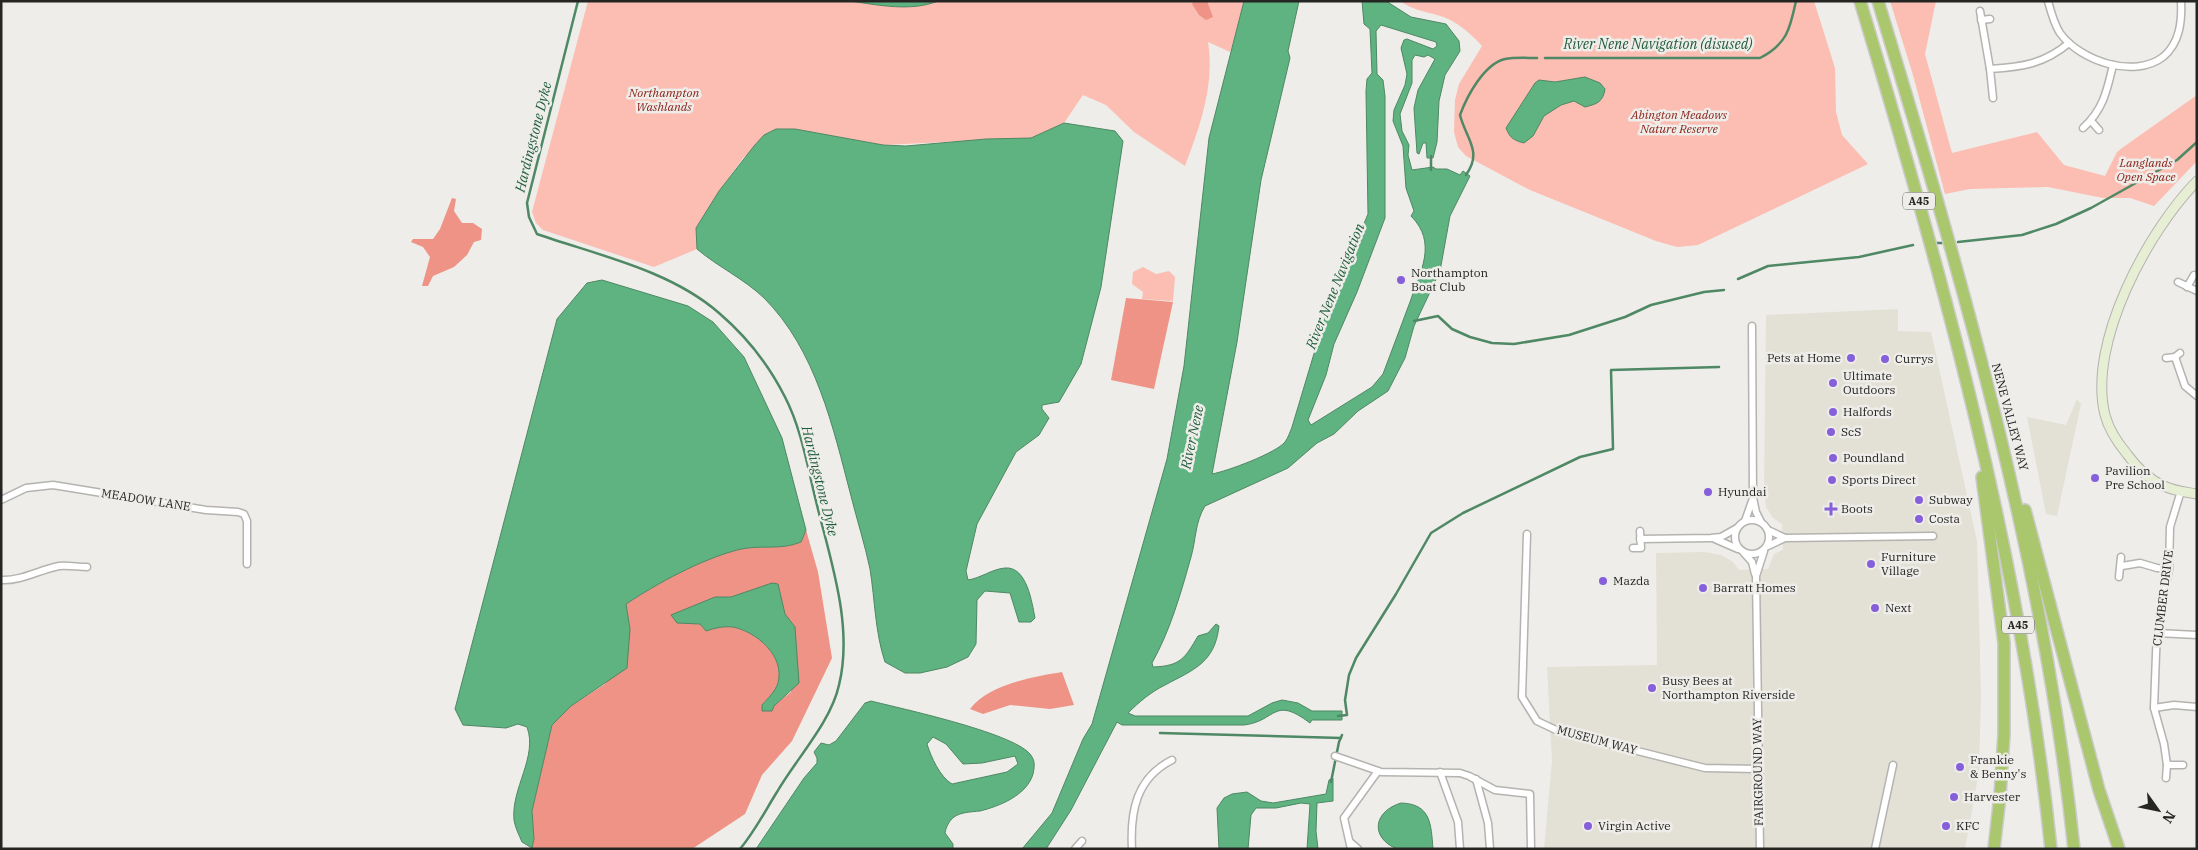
<svg xmlns="http://www.w3.org/2000/svg" width="2198" height="850" viewBox="0 0 2198 850" font-family="'IBM Plex Serif',serif">
<style>
.built{fill:#e3e0d5}
.green{fill:#fcbdb2}
.forest{fill:#ee9385;fill-rule:evenodd}
.water{fill:#5fb380;stroke:#4e8864;fill-rule:evenodd}
.lines{fill:none;stroke-linecap:round;stroke-linejoin:round}
.stream{stroke:#4e8864;stroke-width:2.5}
.street-casing{stroke:#b4b3b0;stroke-width:9}
.secondary-casing{stroke:#b4b3b0;stroke-width:11}
.highway-casing{stroke:#cbcbca;stroke-width:14}
.street{stroke:#fff;stroke-width:6}
.secondary{stroke:#e6eed4;stroke-width:9}
.highway{stroke:#aac76e;stroke-width:11}
.poi-dot{fill:#865fda;stroke:#eeede9;stroke-width:2}
.labels{text-anchor:middle;stroke-width:5;stroke-linejoin:round;paint-order:stroke}
.shield{fill:#eeede9;stroke:#61615e;stroke-width:1}
.shield-label{font-size:11px;font-weight:bold;fill:#252523}
.park-label{font-size:12px;font-style:italic;fill:#8c2219;stroke:#eeede9}
.poi-label{font-size:12px;fill:#252523;stroke:#eeede9;text-anchor:start}
.street-label{font-size:12px;fill:#252523;stroke:#eeede9}
.water-label{font-size:14px;font-style:italic;fill:#205d3b;stroke:#eeede9}
</style>
<rect width="100%" height="100%" fill="#eeede9"/>
<g class="built">
<path d="M1898,309v22l33,1 46,209 4,154 -2,76 -14,78h-421l8,-88 -5,-94 110,-2 -1,-112 49,-1 16,3 12,7 6,8 29,-1 6,-15 9,-4 -1,-26 -9,-6 -7,-11 -2,-16 2,-176z"/>
<path d="M2077,399l4,5 -24,112 -11,-2 -19,-97 39,8z"/>
</g>
<g class="green">
<path d="M588,1h656l-5,28 -9,23 -22,-10c7,43 -8,84 -23,124l-51,-34 -28,-27 -23,-10 -19,28 -33,15 -148,7 -88,-16 -51,28 -25,34 -23,37 1,21 -43,18 -111,-37 -7,-7 -4,-11z"/>
<path d="M1400,1h414l21,67 1,44 6,23 26,29 -170,81 -21,2 -21,-6 -126,-51 -64,-34 -8,-9 -4,-15 1,-32 4,-16 23,-38c-12,-13 -27,-27 -45,-31 -14,-4 -24,-5 -37,-14z"/>
<path d="M1890,1h46l-11,53 27,99 85,-21 27,33 41,11 12,-24 5,-4 75,-53v66l-43,45 -24,-8h-27l-55,-11 -78,2 -25,5 -32,-119z"/>
<path d="M1143,267l13,7 13,-3 6,6 -2,24 -31,-2 1,-7 -11,-8 1,-12z"/>
</g>
<g class="forest">
<path d="M1194,1h13l6,16 -7,3 -7,-5 -7,-11z"/>
<path d="M452,198l4,1 -2,12 8,12h11l9,6 -1,11 -7,2 -7,13 -13,12 -21,9 -5,10h-6l8,-29 -7,-10 -12,-5 2,-3h20l7,-10z"/>
<path d="M1126,298l47,4 -19,87 -43,-9z"/>
<path d="M806,530l12,42 14,86 -40,83 -30,34 -17,39 -53,35 -160,-1 2,-9 -2,-28 20,-86 19,-19 34,-22 25,-55 -4,-25c32,-21 73,-44 110,-54 23,-6 44,1 65,-8zM777,584l8,30 10,13 -4,65 -18,14 -11,-1c6,-7 13,-13 16,-22 7,-27 -21,-51 -45,-56 -10,-1 -18,1 -27,4l-6,-7 -29,-8 44,-18 16,-1z"/>
<path d="M1062,672l12,33 -24,4 -40,-4 -27,9 -13,-5c19,-25 63,-32 92,-37z"/>
</g>
<g class="water">
<path d="M850,1h88c-27,11 -60,4 -88,0z"/>
<path d="M1244,1h55l-11,50 2,7 -29,122 -24,162 -25,132c16,-3 64,-21 73,-32 3,-4 5,-10 7,-15l33,-110 43,-103 -2,-123 1,-12 5,-6 -2,-44 -6,-5 -2,-23h24l25,16 35,7 13,17 1,10 -15,24 -6,26 -2,41 -4,16h-6l-1,-15h-3l-4,11 -2,-1 -3,-45 4,-18 17,-31 -7,-4 -4,2 -9,-2 -3,5v23l-12,31 2,17 7,14 -1,10 4,15 21,-3 3,2h11l13,6 3,-4 7,5 -20,40 -10,55 -26,55 -9,32 -17,33 -30,20 -24,23 -17,9 -29,25 -83,38c-10,16 -9,34 -14,51 -10,36 -21,74 -39,106l1,4c28,-1 32,-9 45,-31l10,-3 8,-9 3,2c-4,37 -26,44 -54,59 -14,7 -26,17 -37,28l7,3h113l24,-13 10,-3 16,3 14,8h30v9h-30l-2,3c-37,-28 -33,-2 -66,2h-122l-5,-3 -46,88 -25,39h-24l30,-36 31,-74 9,-15 75,-265 17,-93 25,-228zM1381,25l55,17 1,4 -4,3 -26,-10 -3,1 -3,8 6,26 -2,11 -11,25 -1,11 10,25 3,42 8,23 -3,5c27,27 9,56 -1,86 -9,24 -18,48 -27,72l-11,13 -61,38 -3,-5 18,-45 8,-31 23,-52 28,-74v-122l-2,-16 -6,-6 -1,-43z"/>
<path d="M1585,77l15,6 5,6c-2,13 -8,15 -20,18l-11,-6 -13,4 -17,11 -11,20 -9,7c-11,-3 -14,-5 -18,-15l29,-45 4,-3 16,2z"/>
<path d="M1064,123l51,8 8,10 -22,146 -20,77 -22,38 -17,3v4l7,9 -10,17 -23,17 -39,72 -11,47 2,9c13,-2 24,-11 37,-12 22,-2 27,35 30,50l-4,4h-12l-9,-29 -25,-2 -8,9 -1,44 -8,13 -21,10 -27,6h-15l-20,-11c-10,-30 -10,-62 -15,-93 -5,-24 -13,-49 -19,-73 -18,-69 -35,-146 -87,-198 -21,-20 -46,-31 -67,-49l-1,-21 23,-37 35,-45 10,-11 12,-6h19l88,16 23,1 80,-7 45,-1z"/>
<path d="M602,280l86,26 25,16 31,35 38,81 24,92 -5,12c-21,9 -42,2 -64,8 -37,10 -79,33 -111,54l4,25 -3,39 -56,38 -19,19 -20,86 2,28 -2,9 -10,-6c-3,-7 -7,-15 -8,-22 -3,-32 24,-63 13,-93l-9,-3 -12,4 -43,-3 -8,-16 102,-390 30,-36z"/>
<path d="M772,583l6,1 7,30 10,13 4,56 -25,23 -2,5h-10v-6c6,-7 13,-13 16,-22 7,-27 -21,-51 -45,-56 -10,-1 -18,1 -27,4l-6,-7 -23,-1 -6,-8 44,-18h16z"/>
<path d="M871,701c32,8 138,31 158,52 6,6 6,12 4,21 -6,21 -33,32 -53,37 -9,1 -19,1 -26,6 -5,4 -8,10 -9,16l8,11v5h-197l48,-71 13,-15v-5l-3,-6 7,-9 8,2 7,-4 29,-38zM933,737l13,7 17,20 19,-1 33,-7 3,8 -11,8 -55,12c-12,-7 -21,-27 -25,-40z"/>
<path d="M1333,778v23l-16,2 -1,28 2,18h-11l3,-45 -9,-1 -25,5h-20l-5,7 -3,34h-29l-2,-41 7,-10 8,-4 15,-2 14,9 12,2 53,-9 3,-14z"/>
<path d="M1401,803c30,1 30,21 32,46 -8,0 -30,1 -36,0 -28,-12 -23,-38 4,-46z"/>
</g>
<g class="lines">
<g class="stream">
<path d="M578,1l-51,202 2,14 8,17c60,21 133,36 182,79 28,24 50,52 66,84 16,31 22,67 30,100 14,59 39,127 24,188 -8,37 -43,74 -62,107 -12,19 -22,39 -37,57"/>
<path d="M1545,58h215c27,-14 30,-29 36,-57"/>
<path d="M1431,156v14"/>
<path d="M1466,175c17,-24 0,-36 -6,-60 7,-19 24,-51 45,-56 10,-2 22,-1 32,-1"/>
<path d="M1958,242l64,-7 34,-11 35,-16 86,-48 20,-18"/>
<path d="M1937,243h5"/>
<path d="M1738,279l30,-13 91,-9 54,-12"/>
<path d="M1414,321l24,-5 14,13 18,8 22,6 22,1 55,-9 56,-18 26,-12 53,-13 20,-2"/>
<path d="M1338,716l9,-1 -2,-15 4,-25 7,-17 40,-64 35,-61 32,-20 117,-56 33,-8 -2,-79 108,-3"/>
<path d="M1160,733l181,5"/>
<path d="M1331,782l8,-40 3,-7"/>
</g>
<g class="street-casing">
<g id="street">
<path d="M2048,1c3,11 6,23 12,32 20,28 74,46 103,24 17,-14 19,-36 18,-56"/>
<path d="M1980,11l10,58"/>
<path d="M1981,20l9,-1"/>
<path d="M1993,98l-3,-29c32,-2 54,-5 79,-26"/>
<path d="M2091,121l8,9"/>
<path d="M2083,128c20,-18 24,-37 30,-63"/>
<path d="M2178,282l19,9"/>
<path d="M2187,287l7,-12"/>
<path d="M1752,326l1,172 3,14 5,10"/>
<path d="M2175,357l10,29 12,10"/>
<path d="M2166,358l9,-1 5,-4"/>
<path d="M1,500l25,-12 27,-3 153,25 32,2 6,2 3,7v43"/>
<circle cx="1752" cy="537" r="17"/>
<path d="M1745,521l7,-20"/>
<path d="M1768,530l17,8 148,-2"/>
<path d="M1527,534l-5,163 15,24 21,10 147,37 52,1"/>
<path d="M1640,539l71,-1 10,-1 16,-9"/>
<path d="M1715,539l23,10"/>
<path d="M1768,546l17,-8"/>
<path d="M1633,548h8l-1,-17"/>
<path d="M1744,553l8,9 3,12"/>
<path d="M2122,566l18,-3 17,5 12,1"/>
<path d="M2119,577l2,-20"/>
<path d="M1,580c20,1 38,-10 58,-14 9,-1 19,1 28,1"/>
<path d="M2157,633l40,2"/>
<path d="M2154,708l20,-3 23,2"/>
<path d="M1335,756l46,16 79,1 9,3 26,14 35,4 1,55"/>
<path d="M2167,765h16"/>
<path d="M1440,772l18,50 2,27"/>
<path d="M2166,778l1,-13 -3,-21 -10,-36 2,-54 1,-21 12,-64 1,-42 11,-36"/>
<path d="M1476,779l12,44 2,26"/>
<path d="M1350,842l8,7"/>
<path d="M1075,849l7,-8"/>
<path d="M1132,849c-2,-37 4,-71 40,-89"/>
<path d="M1351,849l-7,-31 34,-47"/>
<path d="M1760,849l-4,-273 8,-25"/>
<path d="M1875,849l18,-84"/>
</g>
</g>
<g class="secondary-casing">
<path id="secondary" d="M2197,181c-49,50 -110,162 -92,234 4,15 12,27 22,39 10,14 21,25 37,32 10,5 22,6 33,8"/>
</g>
<g class="highway-casing">
<g id="highway">
<path d="M1860,1c84,278 161,558 191,848"/>
<path d="M1878,1c84,277 166,558 196,848"/>
<path d="M1982,477l22,166v91l-4,62 -6,53"/>
<path d="M2025,510l74,280 20,59"/>
</g>
</g>
<use href="#street" class="street"/>
<use href="#secondary" class="secondary"/>
<use href="#highway" class="highway"/>
</g>
<g class="poi-dot">
<circle cx="1401" cy="280" r="5"/>
<circle cx="1851" cy="358" r="5"/>
<circle cx="1885" cy="359" r="5"/>
<circle cx="1833" cy="383" r="5"/>
<circle cx="1833" cy="412" r="5"/>
<circle cx="1831" cy="432" r="5"/>
<circle cx="1833" cy="458" r="5"/>
<circle cx="2095" cy="478" r="5"/>
<circle cx="1832" cy="480" r="5"/>
<circle cx="1708" cy="492" r="5"/>
<circle cx="1919" cy="500" r="5"/>
<path d="M1828.5 501.5h5v5h5v5h-5v5h-5v-5h-5v-5h5z"/>
<circle cx="1919" cy="519" r="5"/>
<circle cx="1871" cy="564" r="5"/>
<circle cx="1603" cy="581" r="5"/>
<circle cx="1703" cy="588" r="5"/>
<circle cx="1875" cy="608" r="5"/>
<circle cx="1652" cy="688" r="5"/>
<circle cx="1960" cy="767" r="5"/>
<circle cx="1954" cy="797" r="5"/>
<circle cx="1588" cy="826" r="5"/>
<circle cx="1946" cy="826" r="5"/>
</g>
<g class="labels">
<g class="shield">
<rect x="1903" y="192.5" width="32" height="17" rx="4"/>
<rect x="2002" y="616.5" width="32" height="17" rx="4"/>
</g>
<g class="shield-label">
<text x="1919" y="205">A45</text>
<text x="2018" y="629">A45</text>
</g>
<g class="park-label">
<text x="664" y="97">Northampton<tspan x="664" dy="14">Washlands</tspan></text>
<text x="1679" y="119">Abington Meadows<tspan x="1679" dy="14">Nature Reserve</tspan></text>
<text x="2146" y="167">Langlands<tspan x="2146" dy="14">Open Space</tspan></text>
</g>
<g class="poi-label">
<text x="1411" y="277">Northampton<tspan x="1411" dy="14">Boat Club</tspan></text>
<text x="1841" y="362" text-anchor="end">Pets at Home</text>
<text x="1895" y="363">Currys</text>
<text x="1843" y="380">Ultimate<tspan x="1843" dy="14">Outdoors</tspan></text>
<text x="1843" y="416">Halfords</text>
<text x="1841" y="436">ScS</text>
<text x="1843" y="462">Poundland</text>
<text x="2105" y="475">Pavilion<tspan x="2105" dy="14">Pre School</tspan></text>
<text x="1842" y="484">Sports Direct</text>
<text x="1718" y="496">Hyundai</text>
<text x="1929" y="504">Subway</text>
<text x="1841" y="513">Boots</text>
<text x="1929" y="523">Costa</text>
<text x="1881" y="561">Furniture<tspan x="1881" dy="14">Village</tspan></text>
<text x="1613" y="585">Mazda</text>
<text x="1713" y="592">Barratt Homes</text>
<text x="1885" y="612">Next</text>
<text x="1662" y="685">Busy Bees at<tspan x="1662" dy="14">Northampton Riverside</tspan></text>
<text x="1970" y="764">Frankie<tspan x="1970" dy="14">&amp; Benny's</tspan></text>
<text x="1964" y="801">Harvester</text>
<text x="1598" y="830">Virgin Active</text>
<text x="1956" y="830">KFC</text>
</g>
<g class="street-label">
<text transform="translate(2010 417) rotate(75)" y="4">NENE VALLEY WAY</text>
<text transform="translate(146 500) rotate(9)" y="4">MEADOW LANE</text>
<text transform="translate(2163 598) rotate(-83)" y="4">CLUMBER DRIVE</text>
<text transform="translate(1597 740) rotate(15)" y="4">MUSEUM WAY</text>
<text transform="translate(1758 772) rotate(-91)" y="4">FAIRGROUND WAY</text>
</g>
<g class="water-label">
<text x="1658" y="49">River Nene Navigation (disused)</text>
<text transform="translate(533 137) rotate(-76)" y="5">Hardingstone Dyke</text>
<text transform="translate(1335 286) rotate(-68)" y="5">River Nene Navigation</text>
<text transform="translate(1192 437) rotate(-78)" y="5">River Nene</text>
<text transform="translate(820 481) rotate(76)" y="5">Hardingstone Dyke</text>
</g>
</g>
<rect width="2198" height="850" fill="none" stroke="#252523" stroke-width="5"/>
<g transform="translate(2158 810) rotate(123)" stroke="#eeede9" stroke-width="4" paint-order="stroke">
<path d="M0-4L9 19L0 12L-9 19Z" fill="#252523"/>
<text y="-8" font-size="14" font-weight="bold" text-anchor="middle" fill="#252523">N</text>
</g>
</svg>
